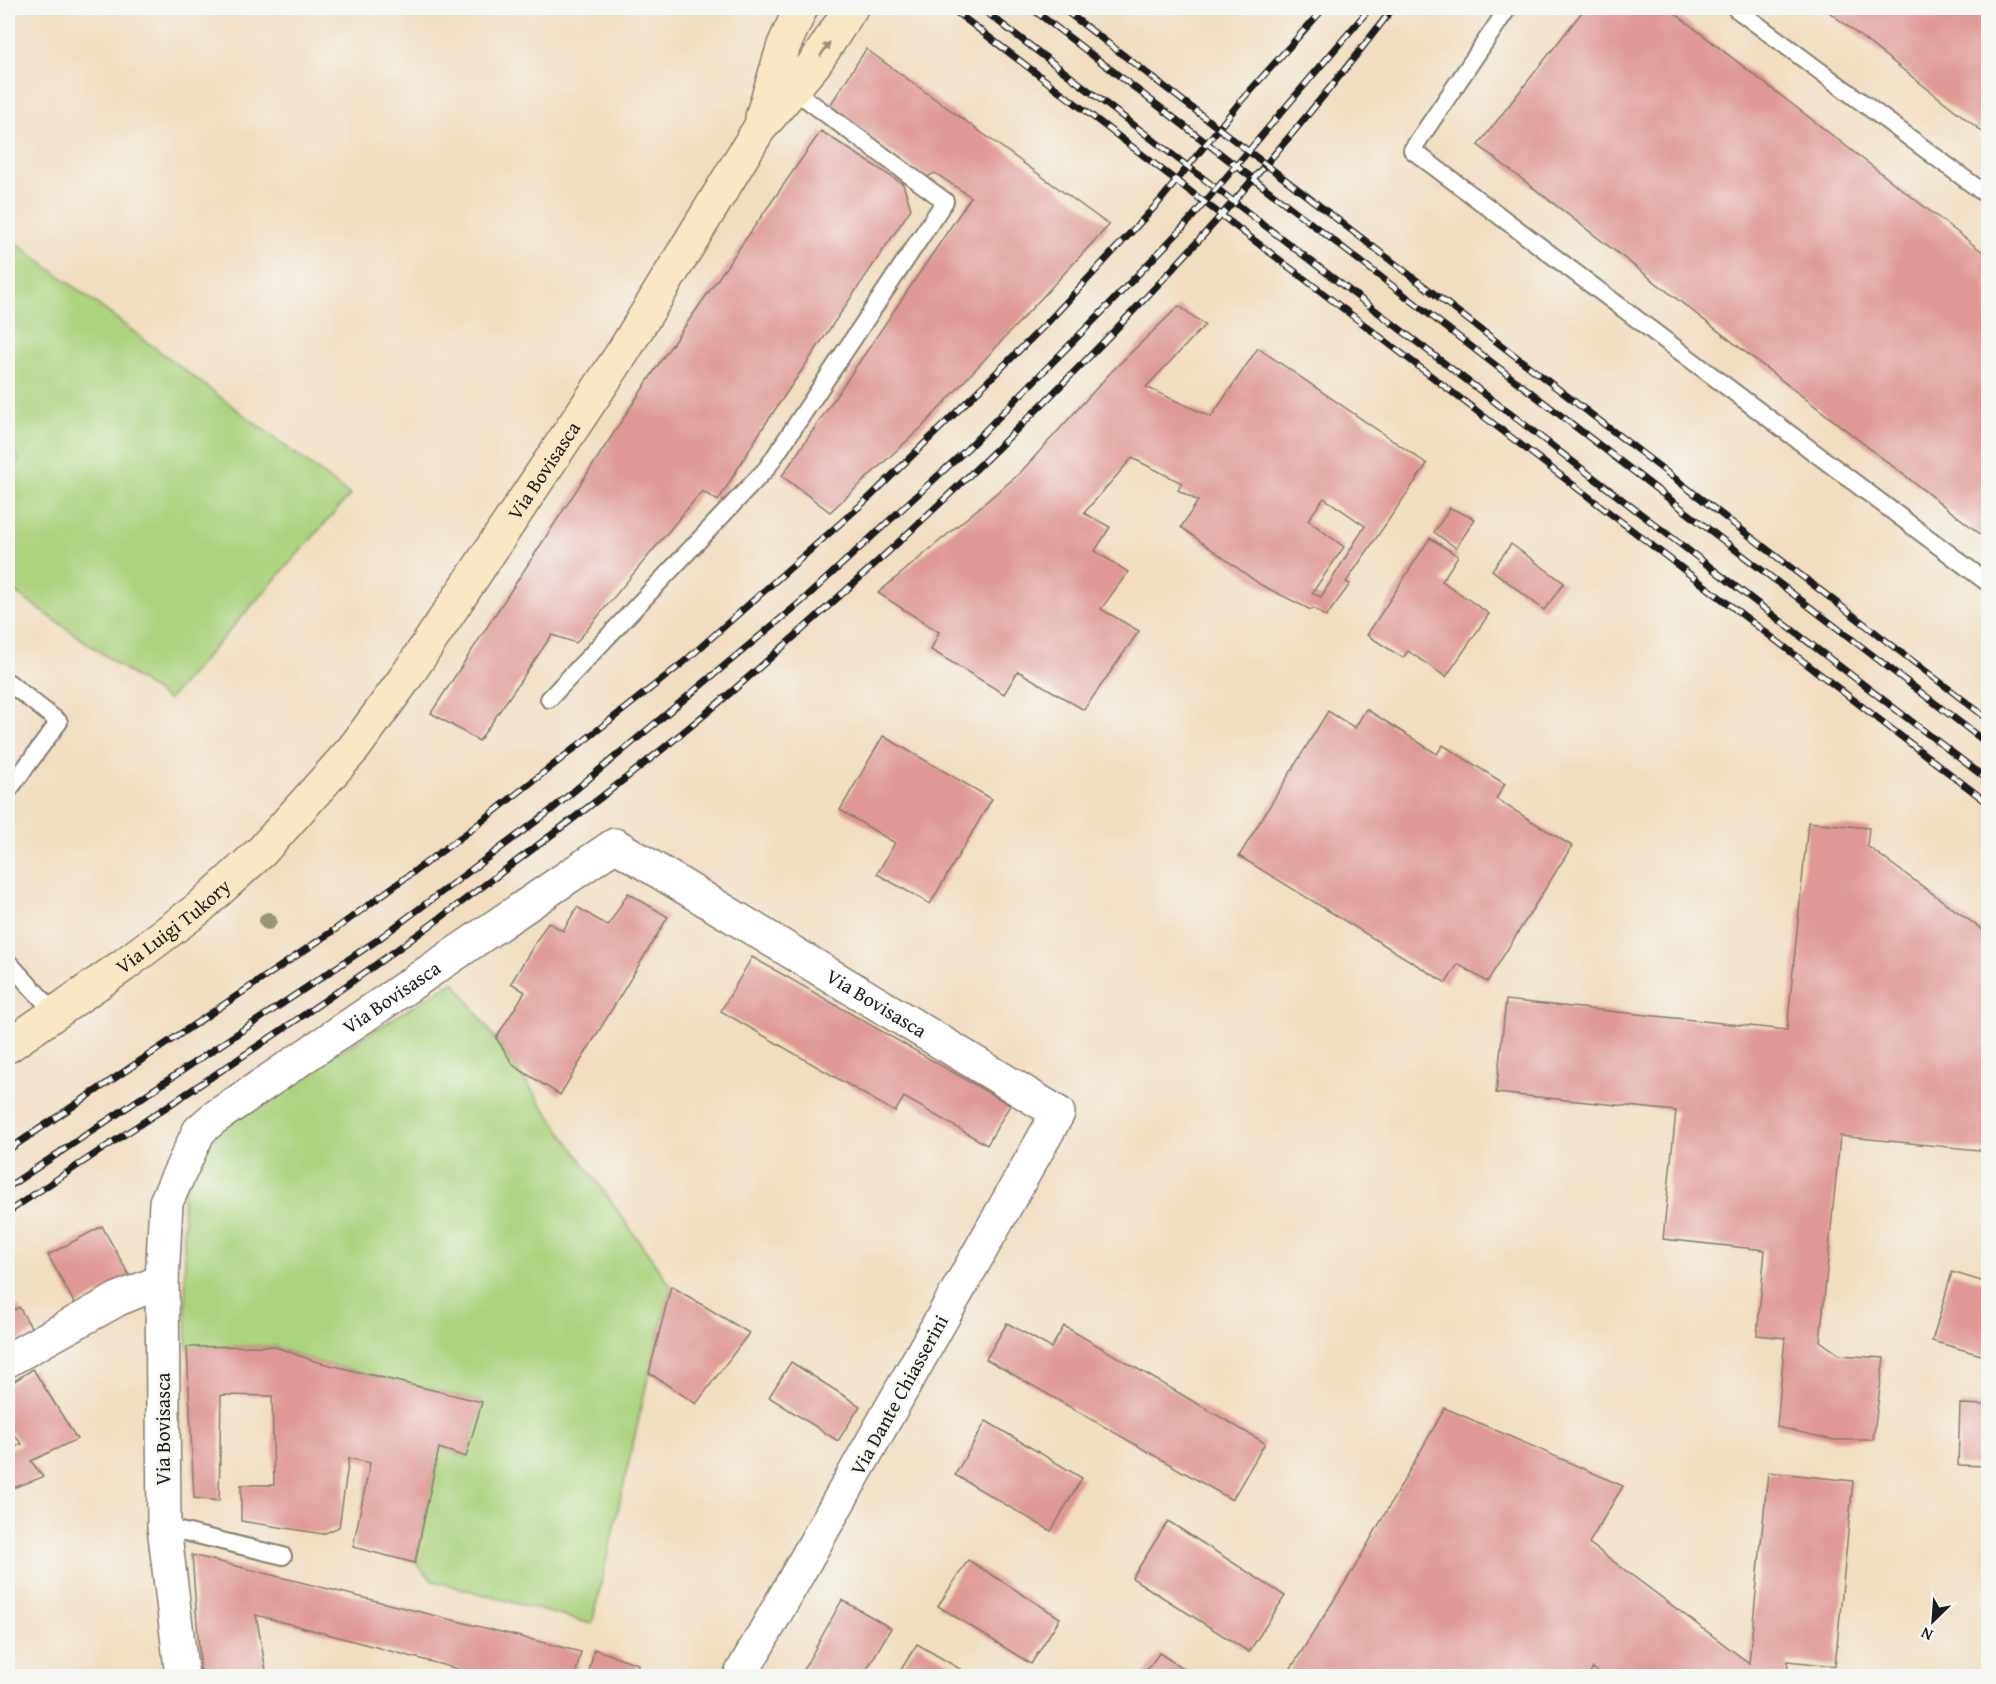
<svg xmlns="http://www.w3.org/2000/svg" width="1996" height="1684" viewBox="0 0 1996 1684" font-family="'Gentium Book Plus',serif">
<style>
.green{fill:#acd37e;stroke:#64784d;stroke-width:1.5}
.building{fill:#df9896;fill-rule:evenodd}
.lines{fill:none;stroke-linecap:round;stroke-linejoin:round}
.lane-casing{stroke:#867c6e;stroke-width:20}
.street-casing{stroke:#867c6e;stroke-width:36}
.secondary-casing{stroke:#867c6e;stroke-width:36}
.lane{stroke:#fff;stroke-width:16}
.street{stroke:#fff;stroke-width:33}
.secondary{stroke:#fae7c3;stroke-width:33}
.rail-casing{stroke:#1c1c1c;stroke-width:7}
.rail{stroke:#f6f6f2;stroke-width:4.5;stroke-dasharray:14;stroke-linecap:butt}
.tree{fill:#979678}
.oneway{fill:#968c78}
.labels{text-anchor:middle;stroke-width:5;stroke-linejoin:round;paint-order:stroke}
.street-label{font-size:20px;fill:#1c1c1c;stroke:#f6f6f2}
</style>
<rect width="100%" height="100%" fill="#f6f6f2"/>
<filter id="ink" filterUnits="userSpaceOnUse"><feTurbulence type="fractalNoise" baseFrequency=".0167" numOctaves="2"/><feDisplacementMap in="SourceGraphic" scale="12" xChannelSelector="R" yChannelSelector="G"/><feConvolveMatrix kernelMatrix="1 2 1 2 8 2 1 2 1" color-interpolation-filters="sRGB"/></filter>
<filter id="wash" filterUnits="userSpaceOnUse"><feTurbulence type="fractalNoise" baseFrequency=".008" numOctaves="4" result="noise"/><feDisplacementMap in="SourceGraphic" scale="24" xChannelSelector="R" yChannelSelector="G"/><feGaussianBlur stdDeviation="1.35" result="paint"/><feColorMatrix in="noise" values="0 0 0 0 0 0 0 0 0 0 0 0 0 0 0 0 0 1.4 0 .05"/><feComposite in="paint" operator="in"/></filter>
<g filter="url(#wash)">
<rect width="100%" height="100%" fill="#f1ddbf"/>
<g class="green">
<path d="M8,237l342,258 -182,205 -160,-113v-112l11,-16 -11,-10z"/>
<path d="M454,981l217,305 -22,87 -57,251 -158,-43 -19,-18 24,-115 27,9 16,-55 -168,-41 -41,-15 -86,1 -4,-157 27,-58z"/>
</g>
<g id="blocks">
<g class="building">
<path d="M1585,8h83l320,248v284l-510,-395z"/>
<path d="M1824,8h164v128z"/>
<path d="M866,49l243,176 -187,202 -92,85 -48,-36 189,-279 -36,-24 -8,4 -98,-70z"/>
<path d="M821,131l82,53 8,25 -149,220 -44,72 -16,-10 -126,152 -24,-8 -73,106 -48,-28 231,-354z"/>
<path d="M1179,306l26,19 -59,62 65,30 47,-69 169,116 -81,118 4,2 -24,33 -13,-9 -2,2 -50,-25 -80,-58 17,-26 -20,-11 4,-7 -50,-25 -48,55 26,14 -15,24 33,21 -27,37 38,22 -55,79 -66,-39 -14,23 -73,-44 8,-18 -61,-39 141,-119 93,-103zM1324,498l41,28 -44,71 -9,-4 32,-46 -36,-27z"/>
<path d="M1450,508l25,11 -19,29 -22,-16z"/>
<path d="M1430,538l28,18 -16,25 47,33 -43,63 -38,-26 -5,7 -36,-23z"/>
<path d="M1511,544l53,39 -20,27 -52,-40z"/>
<path d="M1366,709l71,45 6,-9 62,39 -9,15 76,47 -85,136 -29,-18 -12,19 -207,-127 89,-145 27,17z"/>
<path d="M883,736l109,63 -62,105 -53,-30 18,-31 -55,-33z"/>
<path d="M1808,822l61,6 -2,18 121,88v217l-148,-15 -20,205 20,14 44,3 -11,82h-39l-57,-13 8,-89 -28,-3 8,-85 -102,-11 13,-128 -180,-18 10,-93 281,30z"/>
<path d="M628,893l40,24 -108,178 -46,-29 -18,-28 29,-46 -14,-9 37,-61 15,9 14,-24 31,19z"/>
<path d="M752,957l258,148 -23,40 -83,-48 -9,15 -174,-101z"/>
<path d="M102,1226l28,51 -54,29 -28,-51z"/>
<path d="M1952,1272l36,11v74l-56,-16z"/>
<path d="M671,1286l78,47 -53,71 -47,-31z"/>
<path d="M19,1307l15,25 -26,15v-34z"/>
<path d="M1007,1323l44,25 13,-22 201,117 -33,57 -246,-141z"/>
<path d="M273,1346l41,15 168,41 -16,55 -27,-9 -24,115 -62,-16 17,-84 -21,-5 -10,69 -16,7 -82,-13v-36h33l-2,-89 -51,-1 -2,106 -25,-3 -7,-151z"/>
<path d="M791,1362l69,44 -22,35 -69,-44z"/>
<path d="M33,1369l44,70 -46,22 12,16 -35,13v-40l14,-6 -14,-16v-43z"/>
<path d="M1960,1404l28,1v61l-30,-1z"/>
<path d="M1445,1408l178,78 -34,57 160,120 19,-191 85,9 -18,185 -47,-5 -1,15h-183l-11,-8 -5,8h-302l67,-106z"/>
<path d="M986,1421l96,57 -31,53 -96,-56z"/>
<path d="M1168,1521l117,75 -36,56 -117,-74z"/>
<path d="M192,1555l389,97 -6,24h-91l-228,-61 11,61h-66z"/>
<path d="M968,1560l92,58 -29,46 -93,-58z"/>
<path d="M842,1600l49,28 -28,48h-57l-5,-2z"/>
<path d="M917,1644l55,32h-75z"/>
<path d="M594,1649l44,15 -1,12h-49z"/>
<path d="M1159,1653l36,23h-52z"/>
</g>
</g>
</g>
<g filter="url(#ink)">
<use href="#blocks" fill-opacity="0" stroke="#867c6e" stroke-width="1.5"/>
<g class="lines">
<g class="lane-casing">
<g id="lane">
<path d="M1508,8l-96,142 576,433"/>
<path d="M1735,8l253,188"/>
<path d="M8,682l51,40 -51,69"/>
<path d="M549,699l218,-231 178,-267 -157,-115"/>
<path d="M8,962l47,51"/>
<path d="M164,1527l119,29"/>
</g>
</g>
<g class="street-casing">
<g id="street">
<path d="M8,1360l110,-61 44,-18"/>
<path id="s1" d="M182,1676l-18,-149 -2,-246 4,-79 33,-71 15,-13 401,-273 443,268 -318,563"/>
</g>
</g>
<g class="secondary-casing">
<g id="secondary">
<path d="M762,117l22,-72 17,-37"/>
<path id="s2" d="M8,1046l116,-81 74,-56 64,-58 92,-103 52,-71 217,-325 136,-223 56,-66 36,-55"/>
</g>
</g>
<use href="#lane" class="lane"/>
<use href="#street" class="street"/>
<use href="#secondary" class="secondary"/>
<g class="rail-casing">
<g id="rail">
<path d="M951,8l1037,795"/>
<path d="M981,8l1007,772"/>
<path d="M1031,8l957,736"/>
<path d="M1062,8l926,711"/>
<path d="M8,1150l325,-219 139,-102 212,-167 187,-166 176,-173 113,-122 80,-99 84,-94"/>
<path d="M8,1187l368,-246 174,-130 252,-210 165,-152 135,-137 87,-91 181,-213"/>
<path d="M8,1212c153,-103 311,-202 459,-314 93,-69 190,-141 277,-217 235,-205 460,-426 649,-673"/>
</g>
</g>
<use href="#rail" class="rail"/>
</g>
<circle class="tree" cx="268" cy="921" r="9"/>
<defs><path id="oneway-solid" d="M-6-.8H1V-3.2L6.5 0L1 3.2V.8H-6Z" transform="scale(1.5)"/></defs>
<use class="oneway" href="#oneway-solid" transform="translate(825 49) rotate(-56)"/>
</g>
<g class="labels">
<g class="street-label">
<text dy="7" stroke="none"><textPath href="#s2" startOffset="795">Via Bovisasca</textPath></text>
<text dy="7" stroke="none"><textPath href="#s2" startOffset="204">Via Luigi Tukory</textPath></text>
<text dy="7" stroke="none"><textPath href="#s1" startOffset="788">Via Bovisasca</textPath></text>
<text dy="7" stroke="none"><textPath href="#s1" startOffset="1364">Via Bovisasca</textPath></text>
<text transform="translate(899 1395) rotate(-61)" y="7">Via Dante Chiasserini</text>
<text transform="translate(163 1429) rotate(-90)" y="7">Via Bovisasca</text>
</g>
</g>
<rect width="1996" height="1684" fill="none" stroke="#f6f6f2" stroke-width="30"/>
<g transform="translate(1933 1621) rotate(205)" stroke="#f6f6f2" stroke-width="4.5" paint-order="stroke">
<path d="M0-4.5L10 22L0 15L-10 22Z" fill="#1c1c1c"/>
<text y="-9" font-size="16" font-weight="bold" text-anchor="middle" fill="#1c1c1c">N</text>
</g>
</svg>
